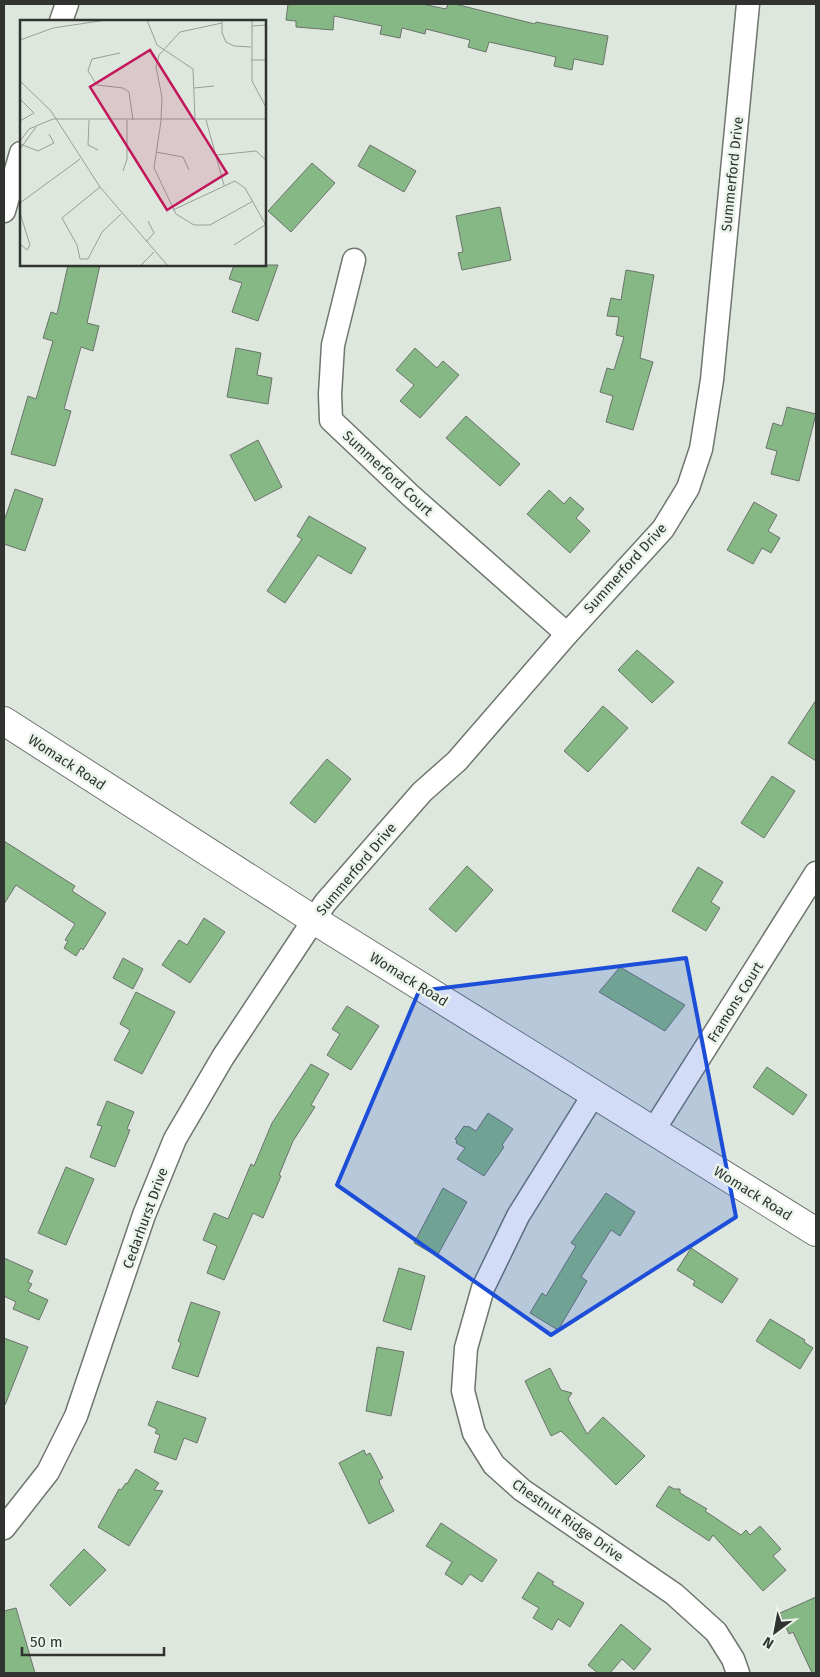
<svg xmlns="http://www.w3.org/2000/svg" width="820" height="1677" viewBox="0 0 820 1677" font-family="'Fira Sans',sans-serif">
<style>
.building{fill:#86b885;stroke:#6b736b}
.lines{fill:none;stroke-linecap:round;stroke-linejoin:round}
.street-casing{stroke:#6e766e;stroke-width:25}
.secondary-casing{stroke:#6e766e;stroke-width:30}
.street{stroke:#fff;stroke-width:22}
.secondary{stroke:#fff;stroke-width:28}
.marked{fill:#1d4ed8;fill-opacity:0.2;stroke:#1d4ed8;stroke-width:4;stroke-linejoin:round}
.labels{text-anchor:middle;stroke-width:5;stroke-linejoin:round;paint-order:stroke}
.street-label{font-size:14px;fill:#303330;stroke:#ebf4ea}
.inset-road{fill:none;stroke:#989f98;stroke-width:1}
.view{fill:#c2185b;fill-opacity:0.15;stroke:#c2185b;stroke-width:2.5}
.inset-edge{fill:none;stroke:#303330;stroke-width:2.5}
</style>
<rect width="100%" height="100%" fill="#dee7dd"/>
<g class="building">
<path d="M288,4h134l24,5 2,-5h7l80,20 1,-2 72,14 -5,29 -29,-6 -2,11 -18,-4 2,-9 -67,-15 -3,10 -18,-5 2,-7 -44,-11 -1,5 -23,-6 -2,10 -20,-4 2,-8 -48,-10 -1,14 -37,-3v-6l-10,-1z"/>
<path d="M370,145l46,26 -12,21 -46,-26z"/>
<path d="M312,163l23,20 -44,49 -23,-21z"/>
<path d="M500,207l11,53 -49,10 -4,-17 5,-1 -7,-36z"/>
<path d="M68,265h32l-13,58 12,3 -6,25 -12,-4 -17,62 7,2 -16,55 -44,-12 17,-58 8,3 17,-58 -10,-3 8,-26 6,2z"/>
<path d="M234,265h44l-20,56 -26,-9 10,-29 -13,-4z"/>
<path d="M626,270l28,5 -14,83 13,4 -20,68 -27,-8 7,-26 -13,-4 7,-24 7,2 10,-33 -8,-2 3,-18 -12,-1 4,-18 10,2z"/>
<path d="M236,348l25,5 -4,22 15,3 -4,26 -41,-7z"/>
<path d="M415,348l22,20 6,-7 16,14 -39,43 -20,-17 14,-16 -18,-15z"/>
<path d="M787,407l29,7 -17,67 -28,-7 6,-23 -11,-3 7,-25 9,3z"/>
<path d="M466,416l54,48 -20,22 -54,-48z"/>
<path d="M258,440l24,47 -27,14 -25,-46z"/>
<path d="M15,489l28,10 -18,52 -21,-7v-23z"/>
<path d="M549,490l15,14 6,-7 14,12 -8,9 14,13 -20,22 -43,-39z"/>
<path d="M754,502l23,13 -9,16 12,7 -9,15 -9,-5 -9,16 -26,-14z"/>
<path d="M309,516l57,32 -15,26 -33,-19 -33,48 -18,-12 35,-52 -5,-3z"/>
<path d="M637,650l37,32 -22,21 -34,-33z"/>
<path d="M816,700v61l-28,-18z"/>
<path d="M603,706l25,22 -40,44 -24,-21z"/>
<path d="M327,759l24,20 -36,44 -25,-20z"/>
<path d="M772,776l23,15 -31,47 -23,-15z"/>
<path d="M4,841l71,45 -3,5 34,22 -23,37 -2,-2 -5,8 -12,-8 4,-7 -3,-1 10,-16 -59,-39 -12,19z"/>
<path d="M467,866l26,24 -37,42 -27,-23z"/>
<path d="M698,867l25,15 -12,20 9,6 -14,23 -34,-20z"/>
<path d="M204,918l21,14 -35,51 -28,-18 17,-25 8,5z"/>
<path d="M123,958l20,11 -10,20 -20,-11z"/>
<path d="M620,967l65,38 -20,26 -66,-39z"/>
<path d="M136,992l39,20 -33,62 -28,-14 16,-30 -10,-6z"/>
<path d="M347,1006l32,20 -28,44 -24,-15 13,-21 -8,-5z"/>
<path d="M311,1064l18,10 -18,31 4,2 -22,34 -14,34 2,1 -18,42 -10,-5 -29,67 -17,-7 10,-27 -14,-6 11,-27 14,6 23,-55 3,2 18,-43z"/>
<path d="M767,1067l40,28 -14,20 -40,-28z"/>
<path d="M107,1101l27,11 -7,17 3,1 -15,37 -25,-10 12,-31 -5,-1z"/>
<path d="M488,1113l25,16 -11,16 2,2 -20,29 -27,-17 8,-11 -9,-5 1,-2 -2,-2 9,-13 3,1 1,-1 8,5z"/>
<path d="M66,1167l28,12 -28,66 -28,-12z"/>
<path d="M443,1188l24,14 -30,54 -23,-13z"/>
<path d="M606,1193l29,19 -15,24 -9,-6 -30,47 6,4 -29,49 -28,-17 12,-20 4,3 30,-50 -5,-3z"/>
<path d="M691,1248l47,31 -16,24 -29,-18 2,-4 -18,-11z"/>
<path d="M4,1258l29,13 -5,11 4,2 -4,7 20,9 -9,20 -26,-11 3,-7 -12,-6z"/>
<path d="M399,1268l26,8 -14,54 -28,-9z"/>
<path d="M191,1302l29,10 -22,65 -26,-9 9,-25 -3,-2z"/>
<path d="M770,1319l35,21 -1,2 9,6 -13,21 -44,-28z"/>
<path d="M4,1338l24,9 -23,58h-1z"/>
<path d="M377,1347l27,5 -13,64 -25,-5z"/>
<path d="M550,1368l11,22 11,3 -4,6 19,35 16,-17 42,39 -29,29 -55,-54 -10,5 -26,-55z"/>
<path d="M157,1401l49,17 -9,25 -13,-5 -8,22 -22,-8 6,-17 -5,-2 2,-4 -9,-4z"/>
<path d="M364,1450l2,5 4,-2 13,25 -4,2 1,4 14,27 -25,13 -30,-61z"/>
<path d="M136,1469l23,14 -5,7 9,1 -34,55 -31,-19 21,-38 2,1 5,-7 1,1z"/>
<path d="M669,1486l5,3h6v4l27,16 -2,2 36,24 5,-5 4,5 10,-9 21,23 -8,7 13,14 -23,21 -50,-56 -4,6 -53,-35z"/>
<path d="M441,1523l56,37 -15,22 -12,-8 -8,11 -17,-11 7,-12 -26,-16z"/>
<path d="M84,1549l22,21 -36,36 -20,-21z"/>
<path d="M538,1572l16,10 -2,2 32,19 -14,24 -12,-8 -6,11 -19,-12 6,-10 -17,-10z"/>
<path d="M816,1597v76h-4l-19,-41 -4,2 -9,-21z"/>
<path d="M16,1608l19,65h-31v-62z"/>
<path d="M621,1624l30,25 -17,21 -12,-11 -12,14h-12l-10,-8z"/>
</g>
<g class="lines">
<g class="street-casing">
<g id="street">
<path d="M61,21l6,-17"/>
<path d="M4,211l17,-58"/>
<path d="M354,260l-21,85 -3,49 1,26 79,75 157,139"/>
<path d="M594,1094l-76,122 -35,72 -17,60 -3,43 11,42 20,32 28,25 152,104 42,38 17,27 5,14"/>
<path d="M653,1131l163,-258"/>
<path d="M4,1528l44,-56 28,-56 68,-201 31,-76 48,-82 102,-154 97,-111 35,-31 110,-127 96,-105 25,-41 13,-39 11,-69 36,-376"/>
</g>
</g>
<g class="secondary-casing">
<path id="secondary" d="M4,721l310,199 502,312"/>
</g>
<use href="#street" class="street"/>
<use href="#secondary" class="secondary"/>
</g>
<path class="marked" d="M686,958l50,259 -185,118 -214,-150 82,-194z"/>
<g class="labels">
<g class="street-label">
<text transform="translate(732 174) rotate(-84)" y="5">Summerford Drive</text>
<text transform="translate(388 473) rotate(43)" y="5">Summerford Court</text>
<text transform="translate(625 568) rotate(-48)" y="5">Summerford Drive</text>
<text transform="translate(67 762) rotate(33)" y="5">Womack Road</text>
<text transform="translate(356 869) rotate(-50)" y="5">Summerford Drive</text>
<text transform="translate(409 979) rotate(32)" y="5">Womack Road</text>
<text transform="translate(735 1002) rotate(-58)" y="5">Framons Court</text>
<text transform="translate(753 1193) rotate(32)" y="5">Womack Road</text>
<text transform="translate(145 1218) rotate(-70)" y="5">Cedarhurst Drive</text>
<text transform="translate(568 1520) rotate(35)" y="5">Chestnut Ridge Drive</text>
</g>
</g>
<g transform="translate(20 20)">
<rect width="246" height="246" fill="#dee7dd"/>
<path class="inset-road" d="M127,0l10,25 36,24 2,51M202,0v13l4,9 8,4 17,1M232,0v61l15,28M202,3l-42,9 -21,23 -3,12 6,30 -1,24 -7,47 22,46 18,11h16l43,-24M232,6l15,-1M0,20l33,-12 53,-8M100,33l-28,6 -4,12 9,14 26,3 6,4 4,28M231,40h16M0,61l31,30 49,76 68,79M174,68l20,-2M0,79l14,14 -14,8M69,100l-1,25 10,5M186,100l18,65M0,121l9,-12 24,-10h214M0,124l18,7 16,-8 -5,-9M0,129l16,-22M136,132l27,5 6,13M196,135l40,-4 11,10M103,151l4,-12v-39M80,167l-38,31 15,27 3,14h8l14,-27 19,-18M0,183l60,-44M153,190l62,-29 10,7 22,39M0,193l10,32 -3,5 -7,-6M126,222l8,-9 -6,-12M214,225l31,-20M120,246l14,-14"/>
<path class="view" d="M130,30l77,123 -60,37 -77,-123z"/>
<rect width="246" height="246" class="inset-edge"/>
</g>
<rect width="820" height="1677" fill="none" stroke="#303330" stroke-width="10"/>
<g transform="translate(775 1632) rotate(212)" stroke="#ebf4ea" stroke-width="4" paint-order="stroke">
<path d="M0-4L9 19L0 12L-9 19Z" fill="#303330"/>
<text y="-8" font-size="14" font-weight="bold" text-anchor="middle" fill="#303330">N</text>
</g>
<path d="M22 1647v8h142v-8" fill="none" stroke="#303330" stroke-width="2.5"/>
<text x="30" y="1647" font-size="15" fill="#303330" stroke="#ebf4ea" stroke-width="4" paint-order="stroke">50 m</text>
</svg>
